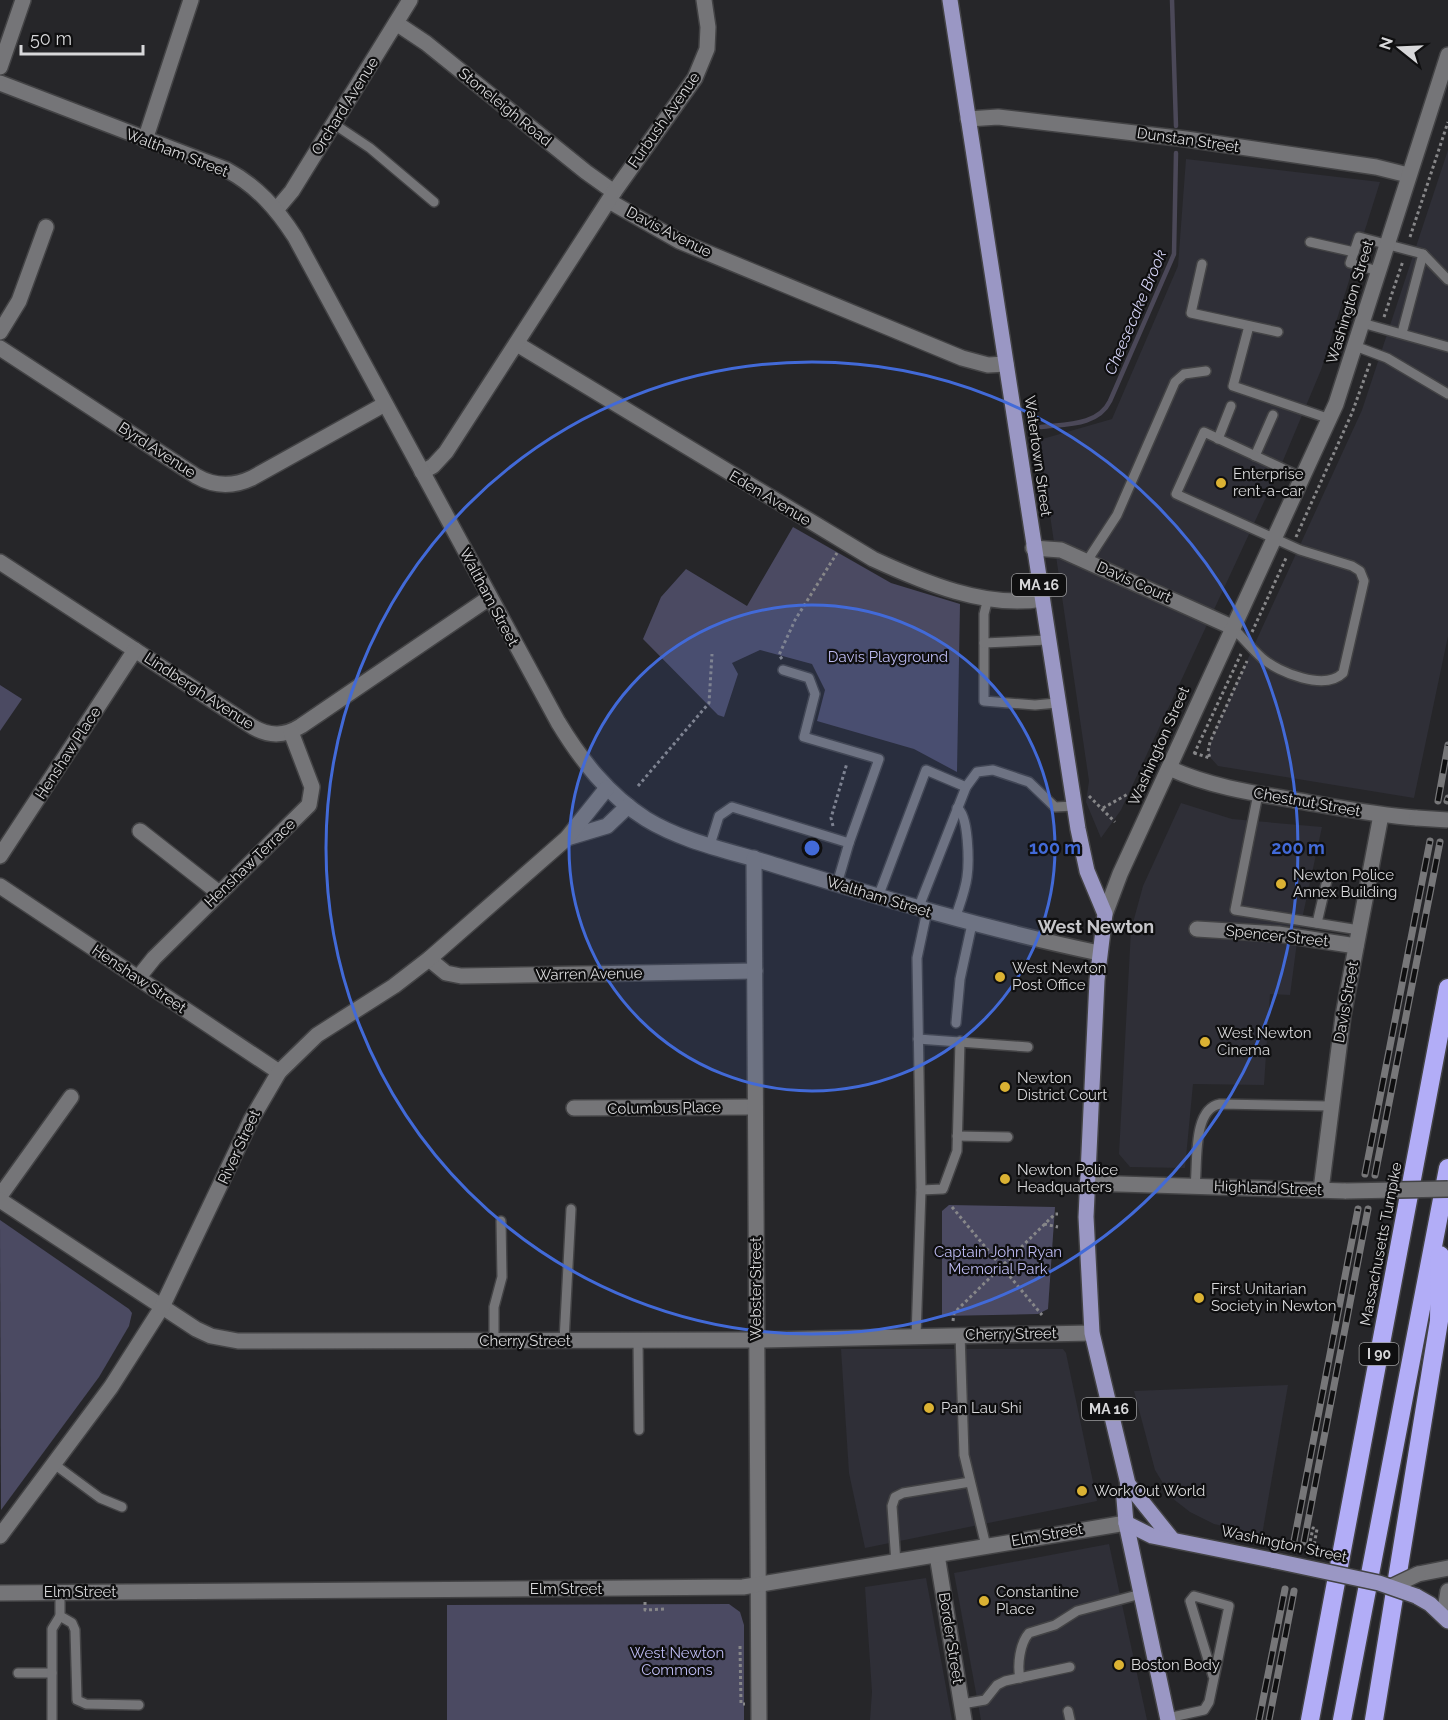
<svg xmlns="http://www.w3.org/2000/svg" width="1448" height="1720" viewBox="0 0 1448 1720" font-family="Raleway,sans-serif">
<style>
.built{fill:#2f2f37}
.green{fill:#4b4a62}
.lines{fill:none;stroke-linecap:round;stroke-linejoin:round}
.stream{stroke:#4b4858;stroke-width:4.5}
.lane-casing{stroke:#434345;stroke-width:12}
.street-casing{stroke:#434345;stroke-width:18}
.secondary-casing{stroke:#434345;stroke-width:18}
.primary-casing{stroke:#434345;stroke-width:18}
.highway-casing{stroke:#434345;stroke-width:21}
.path{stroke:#878789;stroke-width:3;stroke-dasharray:3 3;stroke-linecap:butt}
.lane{stroke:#757578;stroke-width:9}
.street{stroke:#757578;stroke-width:15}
.secondary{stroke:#757578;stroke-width:15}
.primary{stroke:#9a97c4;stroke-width:15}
.highway{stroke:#b2adf7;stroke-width:18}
.rail-casing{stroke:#777779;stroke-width:7}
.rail{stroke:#0f0f10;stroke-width:4.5;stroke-dasharray:14;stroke-linecap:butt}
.street-bridge-casing{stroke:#434345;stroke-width:18;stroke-linecap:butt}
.secondary-bridge-casing{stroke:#434345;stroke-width:18;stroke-linecap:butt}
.primary-bridge-casing{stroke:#434345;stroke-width:18;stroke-linecap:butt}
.street-bridge{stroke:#757578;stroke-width:15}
.secondary-bridge{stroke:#757578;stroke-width:15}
.primary-bridge{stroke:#9a97c4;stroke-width:15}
.ring{fill:none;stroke:#426ad8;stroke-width:3}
.poi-dot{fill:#dbb233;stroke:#0f0f10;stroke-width:2}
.labels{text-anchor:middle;stroke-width:4.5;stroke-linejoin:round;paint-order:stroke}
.shield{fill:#0f0f10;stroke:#9c9c9d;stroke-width:1.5}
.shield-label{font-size:14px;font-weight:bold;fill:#d8d8da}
.street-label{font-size:15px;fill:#d8d8da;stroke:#0f0f10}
.poi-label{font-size:15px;fill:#d8d8da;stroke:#0f0f10;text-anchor:start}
.park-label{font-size:15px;fill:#bdbbf2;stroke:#0f0f10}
.water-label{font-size:16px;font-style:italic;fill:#d5d4f6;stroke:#0f0f10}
.quarter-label{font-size:18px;font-weight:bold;fill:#c6c6ca;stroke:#0f0f10}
.centre{fill:#426ad8;stroke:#0f0f10;stroke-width:3}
.ring-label{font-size:18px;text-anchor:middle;font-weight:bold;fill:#426ad8;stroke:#0f0f10;stroke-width:4.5;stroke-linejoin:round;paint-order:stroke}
</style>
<rect width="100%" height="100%" fill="#262629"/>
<g class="built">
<path d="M1448,150v486l-34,162 -196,-32 -10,-11 4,-18 150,-327z"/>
<path d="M1186,159l194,23 -59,188 -39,93 -161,347 -20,28 -15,-36 3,-21 -50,-341 73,-21 66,-153z"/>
<path d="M1181,803l51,16 90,8 -25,115 -7,53 -20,-1 -6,91 -71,-1 -8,84 -55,-1 -11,-13 12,-224 12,-44z"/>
<path d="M841,1349h222l3,4 31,148 -232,47 -16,-75z"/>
<path d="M1288,1385l-26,150 -48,-11 -24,-12 -18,-14 -17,-28 -21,-79z"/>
<path d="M1109,1544l38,176h-166l-27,-147z"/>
<path d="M926,1578l26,142h-82l2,-28 -7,-105z"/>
</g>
<g class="green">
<path d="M793,527l98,56 69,21 -3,168 -43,-23 -97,-28 8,-31 -13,-26 -52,-14 -28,13 6,11 -14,43 -6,-2 -75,-76 18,-42 25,-28 61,37z"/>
<path d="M0,685l22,14 -22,32z"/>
<path d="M949,1205l106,2 -7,102 -10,5 -96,2v-105z"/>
<path d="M0,1220l129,89 3,4 -3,13 -30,51 -98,133z"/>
<path d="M729,1604l11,8 4,13v95h-297v-115z"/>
</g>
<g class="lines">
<g class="stream">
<path d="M1172,0l4,126"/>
<path d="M1041,427c24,-3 57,-1 69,-26l64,-147 2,-101"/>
</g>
<g class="lane-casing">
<g id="lane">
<path d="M334,124l36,24 64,54"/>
<path d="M1310,242l44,10 -4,11 28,8"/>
<path d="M1354,252l5,-15 64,17 25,26"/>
<path d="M1202,264l-11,49 87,19"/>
<path d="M1362,323l86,24"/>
<path d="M1249,326l-16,60 97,33"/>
<path d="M1402,333l21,-79"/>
<path d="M1355,346l32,12 61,36"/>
<path d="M1218,439l13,-33"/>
<path d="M1255,456l18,-41"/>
<path d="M1087,561l30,-46 58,-133 9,-8 22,-3"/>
<path d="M988,598l-4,16v87l51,4 22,-2"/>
<path d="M1232,627c10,10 19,21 30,31 17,15 63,33 81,15l21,-92 -4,-10 -8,-5 -52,-16 -124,-56 28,-62 99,46"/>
<path d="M984,643l64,-3"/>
<path d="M783,670l26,8 6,16 -11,43 75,22 -30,84"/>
<path d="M1258,794l-23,116 124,20"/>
<path d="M710,845l9,-29 13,-9 117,36 -12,41"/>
<path d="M878,897l48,-127 40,17"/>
<path d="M918,909l48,-122 11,-15 16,-2 36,12 26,25 19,-1"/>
<path d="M955,919c4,-13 10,-27 12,-42 2,-14 2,-62 -10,-69"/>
<path d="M1317,923l10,-43"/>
<path d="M956,1023l4,-44 12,-55"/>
<path d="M918,1039l110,8"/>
<path d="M957,1136l51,1"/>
<path d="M1195,1186c3,-23 -3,-77 25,-82l111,2"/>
<path d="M921,1190l22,-1 14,-38 3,-110"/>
<path d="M960,1334l4,121 22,91"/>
<path d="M916,1337l5,-147 -4,-232 10,-47"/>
<path d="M638,1340l1,90"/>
<path d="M494,1341v-34l8,-30 -1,-56"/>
<path d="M564,1341l7,-132"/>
<path d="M54,1464l46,34 22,9"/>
<path d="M896,1563l-4,-57 3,-9 8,-4 67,-11"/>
<path d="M60,1593v23l12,7 3,7 2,70 9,4 53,1"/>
<path d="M18,1673h34"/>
<path d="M1020,1678c-3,-13 0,-35 9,-45l26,-8 22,-14 64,-17"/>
<path d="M962,1704l23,-4 12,-15 8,-4 65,-14"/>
<path d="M1068,1711l2,9"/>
<path d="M1168,1718l36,-8 5,-8 20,-96 -35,-10 -4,5 23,75"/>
<path d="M52,1720v-91l8,-13"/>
</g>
</g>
<g class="street-casing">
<g id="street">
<path d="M396,23l30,20 160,129 28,20"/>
<path d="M0,67l23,-67"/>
<path d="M968,119l30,-2 188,22 190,28 32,8"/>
<path d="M145,140l46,-140"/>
<path d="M609,201l70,40 283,117 26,7 18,-1"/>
<path d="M276,210l16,-19 118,-191"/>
<path d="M0,332l19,-31 27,-74"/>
<path d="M517,344l356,215c50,23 113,50 169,40"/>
<path d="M0,348l196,128c19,11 37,11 56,2l133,-74"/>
<path d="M422,472l11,-6 13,-14 168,-260 81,-114 12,-29 1,-22 -4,-27"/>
<path d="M1033,548l28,2 171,77"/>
<path d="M0,562l253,165c17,10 32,9 48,-1l188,-128"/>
<path d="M140,831l79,62"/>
<path d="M0,856l135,-206"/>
<path d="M0,886l279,186"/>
<path d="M1197,929l81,5 78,12"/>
<path d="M429,959l17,14 15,3 294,-5"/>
<path d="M138,978l16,-20 155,-153 3,-18 -21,-55"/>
<path d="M574,1108l181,-1"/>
<path d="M1087,1183l259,8"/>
<path d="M1321,1190l22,-174 38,-201"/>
<path d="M0,1196l71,-99"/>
<path d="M937,1555l27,165"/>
<path d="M1418,1574l30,-6"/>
<path d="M1444,1616l4,-25"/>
</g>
</g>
<g class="secondary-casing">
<g id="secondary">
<path d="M0,83l227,87c30,16 50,39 68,67l263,485c23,38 50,73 88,97 39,24 89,33 132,47 107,33 212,64 321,87"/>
<path d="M1169,768c39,18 83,25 125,32 41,7 81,15 123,18"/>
<path d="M567,838l40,-12 21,-20"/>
<path d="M754,858l5,862"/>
<path d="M1105,914l15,-40 216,-470 112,-349"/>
<path d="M0,1200l196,129 15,7 27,5 519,-1 335,-7"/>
<path d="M0,1536l111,-149 51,-80 89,-187 28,-48 38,-37 77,-49 35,-27 138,-121 40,-50"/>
<path d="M0,1593l743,-6 383,-64"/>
</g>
</g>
<g class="primary-casing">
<g id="primary">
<path d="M950,0l128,829 9,42 18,43 -8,66 -11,237 6,116 36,151 44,55"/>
<path d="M1128,1484l-4,15 2,24 42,197"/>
<path d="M1126,1523l26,13 124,25"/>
<path d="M1416,1596l14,8 18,17"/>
</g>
</g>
<g class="highway-casing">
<g id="highway">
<path d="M1310,1720l138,-732"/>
<path d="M1342,1720l106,-552"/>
<path d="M1374,1720l65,-399 1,-66"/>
</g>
</g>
<g class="path">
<path d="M1410,237l38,-115"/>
<path d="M1384,317l19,-56"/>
<path d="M1296,537l56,-124 18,-50"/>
<path d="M1252,632l35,-76"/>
<path d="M782,659l-3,-4 16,-35 42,-67"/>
<path d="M1194,753l16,5 -2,-6 2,-10 37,-81"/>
<path d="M1194,754l47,-100"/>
<path d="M638,786l71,-83 3,-49"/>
<path d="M1089,796l26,26"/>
<path d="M1103,808l25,-14"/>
<path d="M833,826l-2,-8 16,-55"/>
<path d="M952,1207l90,108"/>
<path d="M1044,1224l14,3"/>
<path d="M953,1321l1,-8 101,-99h3"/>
<path d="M1309,1547l4,-19 4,1 -3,17"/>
<path d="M645,1602v8l19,-1"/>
<path d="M740,1646l1,58h4"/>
</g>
<use href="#lane" class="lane"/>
<use href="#street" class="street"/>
<use href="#secondary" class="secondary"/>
<use href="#primary" class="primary"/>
<use href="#highway" class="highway"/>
<g class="rail-casing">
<g id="rail">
<path d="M1438,801l10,-56"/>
<path d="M1447,801l1,-3"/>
<path d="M1365,1174l65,-333"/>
<path d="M1375,1175l65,-333"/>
<path d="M1294,1541l64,-332"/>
<path d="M1304,1542l64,-333"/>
<path d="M1259,1720l26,-131"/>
<path d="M1269,1720l25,-129"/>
</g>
</g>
<use href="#rail" class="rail"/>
<g class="street-bridge-casing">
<g id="street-bridge">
<path d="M1346,1191l102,-2"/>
<path d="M1393,1586l25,-12"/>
</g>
</g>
<g class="secondary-bridge-casing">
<path id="secondary-bridge" d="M1417,818l31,2"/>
</g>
<g class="primary-bridge-casing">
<path id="primary-bridge" d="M1276,1561l103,22 37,13"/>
</g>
<use href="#street-bridge" class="street-bridge"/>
<use href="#secondary-bridge" class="secondary-bridge"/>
<use href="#primary-bridge" class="primary-bridge"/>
</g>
<circle cx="812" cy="848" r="243" fill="#426ad8" fill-opacity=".12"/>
<g class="ring">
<circle cx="812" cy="848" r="243"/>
<circle cx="812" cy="848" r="486"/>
</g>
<g class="poi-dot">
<circle cx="1221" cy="483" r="6"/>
<circle cx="1281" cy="884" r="6"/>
<circle cx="1000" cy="977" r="6"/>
<circle cx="1205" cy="1042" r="6"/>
<circle cx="1005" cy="1087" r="6"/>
<circle cx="1005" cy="1179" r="6"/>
<circle cx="1199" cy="1298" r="6"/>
<circle cx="929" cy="1408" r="6"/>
<circle cx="1082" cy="1491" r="6"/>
<circle cx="984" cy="1601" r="6"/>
<circle cx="1119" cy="1665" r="6"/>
</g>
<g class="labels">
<g class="shield">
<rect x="1012" y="574" width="54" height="22" rx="4.5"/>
<rect x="1359.5" y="1343" width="39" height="22" rx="4.5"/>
<rect x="1082" y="1398" width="54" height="22" rx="4.5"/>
</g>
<g class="shield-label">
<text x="1039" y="590">MA 16</text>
<text x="1379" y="1359">I 90</text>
<text x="1109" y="1414">MA 16</text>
</g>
<g class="street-label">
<text transform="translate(345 106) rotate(-58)" y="5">Orchard Avenue</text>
<text transform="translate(505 107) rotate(39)" y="5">Stoneleigh Road</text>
<text transform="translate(664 120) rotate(-55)" y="5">Furbush Avenue</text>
<text transform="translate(1188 140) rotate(8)" y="5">Dunstan Street</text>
<text transform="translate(177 153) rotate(21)" y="5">Waltham Street</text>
<text transform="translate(669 232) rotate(27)" y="5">Davis Avenue</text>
<text transform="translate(1350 302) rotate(-73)" y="5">Washington Street</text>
<text transform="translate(157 450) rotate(33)" y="5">Byrd Avenue</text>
<text transform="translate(1038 456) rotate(82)" y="5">Watertown Street</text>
<text transform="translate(770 498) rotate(31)" y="5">Eden Avenue</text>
<text transform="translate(1134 582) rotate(24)" y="5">Davis Court</text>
<text transform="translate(489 597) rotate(62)" y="5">Waltham Street</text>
<text transform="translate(199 691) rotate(33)" y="5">Lindbergh Avenue</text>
<text transform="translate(1159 746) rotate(-66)" y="5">Washington Street</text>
<text transform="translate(68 753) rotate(-57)" y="5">Henshaw Place</text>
<text transform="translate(1307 802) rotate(10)" y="5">Chestnut Street</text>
<text transform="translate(250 863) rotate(-44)" y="5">Henshaw Terrace</text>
<text transform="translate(879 897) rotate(17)" y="5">Waltham Street</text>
<text transform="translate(1277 936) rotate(6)" y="5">Spencer Street</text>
<text transform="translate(589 974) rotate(-1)" y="5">Warren Avenue</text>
<text transform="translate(139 979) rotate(34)" y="5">Henshaw Street</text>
<text transform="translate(1346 1002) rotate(-80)" y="5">Davis Street</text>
<text transform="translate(664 1108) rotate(-1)" y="5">Columbus Place</text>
<text transform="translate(239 1147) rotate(-65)" y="5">River Street</text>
<text transform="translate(1268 1188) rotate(2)" y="5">Highland Street</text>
<text transform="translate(1381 1244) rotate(-79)" y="5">Massachusetts Turnpike</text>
<text transform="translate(756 1289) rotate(-90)" y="5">Webster Street</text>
<text transform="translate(1011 1334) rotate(-1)" y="5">Cherry Street</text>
<text x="525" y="1346">Cherry Street</text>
<text transform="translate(1047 1535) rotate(-10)" y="5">Elm Street</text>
<text transform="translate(1284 1544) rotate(12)" y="5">Washington Street</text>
<text x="566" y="1594">Elm Street</text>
<text x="80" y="1597">Elm Street</text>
<text transform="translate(951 1638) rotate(81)" y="5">Border Street</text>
</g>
<g class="poi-label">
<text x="1233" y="479">Enterprise<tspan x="1233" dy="17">rent-a-car</tspan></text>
<text x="1293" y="880">Newton Police<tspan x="1293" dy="17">Annex Building</tspan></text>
<text x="1012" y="973">West Newton<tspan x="1012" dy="17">Post Office</tspan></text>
<text x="1217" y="1038">West Newton<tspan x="1217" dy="17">Cinema</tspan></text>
<text x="1017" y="1083">Newton<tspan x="1017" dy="17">District Court</tspan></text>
<text x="1017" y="1175">Newton Police<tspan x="1017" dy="17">Headquarters</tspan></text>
<text x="1211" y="1294">First Unitarian<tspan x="1211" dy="17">Society in Newton</tspan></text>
<text x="941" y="1413">Pan Lau Shi</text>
<text x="1094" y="1496">Work Out World</text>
<text x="996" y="1597">Constantine<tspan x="996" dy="17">Place</tspan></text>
<text x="1131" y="1670">Boston Body</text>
</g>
<g class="park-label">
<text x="888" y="662">Davis Playground</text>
<text x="998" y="1257">Captain John Ryan<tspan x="998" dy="17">Memorial Park</tspan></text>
<text x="677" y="1658">West Newton<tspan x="677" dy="17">Commons</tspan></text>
</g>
<g class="water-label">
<text transform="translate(1135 312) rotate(-67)" y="6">Cheesecake Brook</text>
</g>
<g class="quarter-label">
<text x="1096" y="933">West Newton</text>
</g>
</g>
<circle cx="812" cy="848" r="9" class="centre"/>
<g class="ring-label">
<text x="1055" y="854">100 m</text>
<text x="1298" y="854">200 m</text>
</g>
<g transform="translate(1400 48) rotate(288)" stroke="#0f0f10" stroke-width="4.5" paint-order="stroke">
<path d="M0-4.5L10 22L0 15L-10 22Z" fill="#d8d8da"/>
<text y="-9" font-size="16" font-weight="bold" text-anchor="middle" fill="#d8d8da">N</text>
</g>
<path d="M21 45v9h122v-9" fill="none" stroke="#d8d8da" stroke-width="3"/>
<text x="30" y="45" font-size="18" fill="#d8d8da" stroke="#0f0f10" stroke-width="4.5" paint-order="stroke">50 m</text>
</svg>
